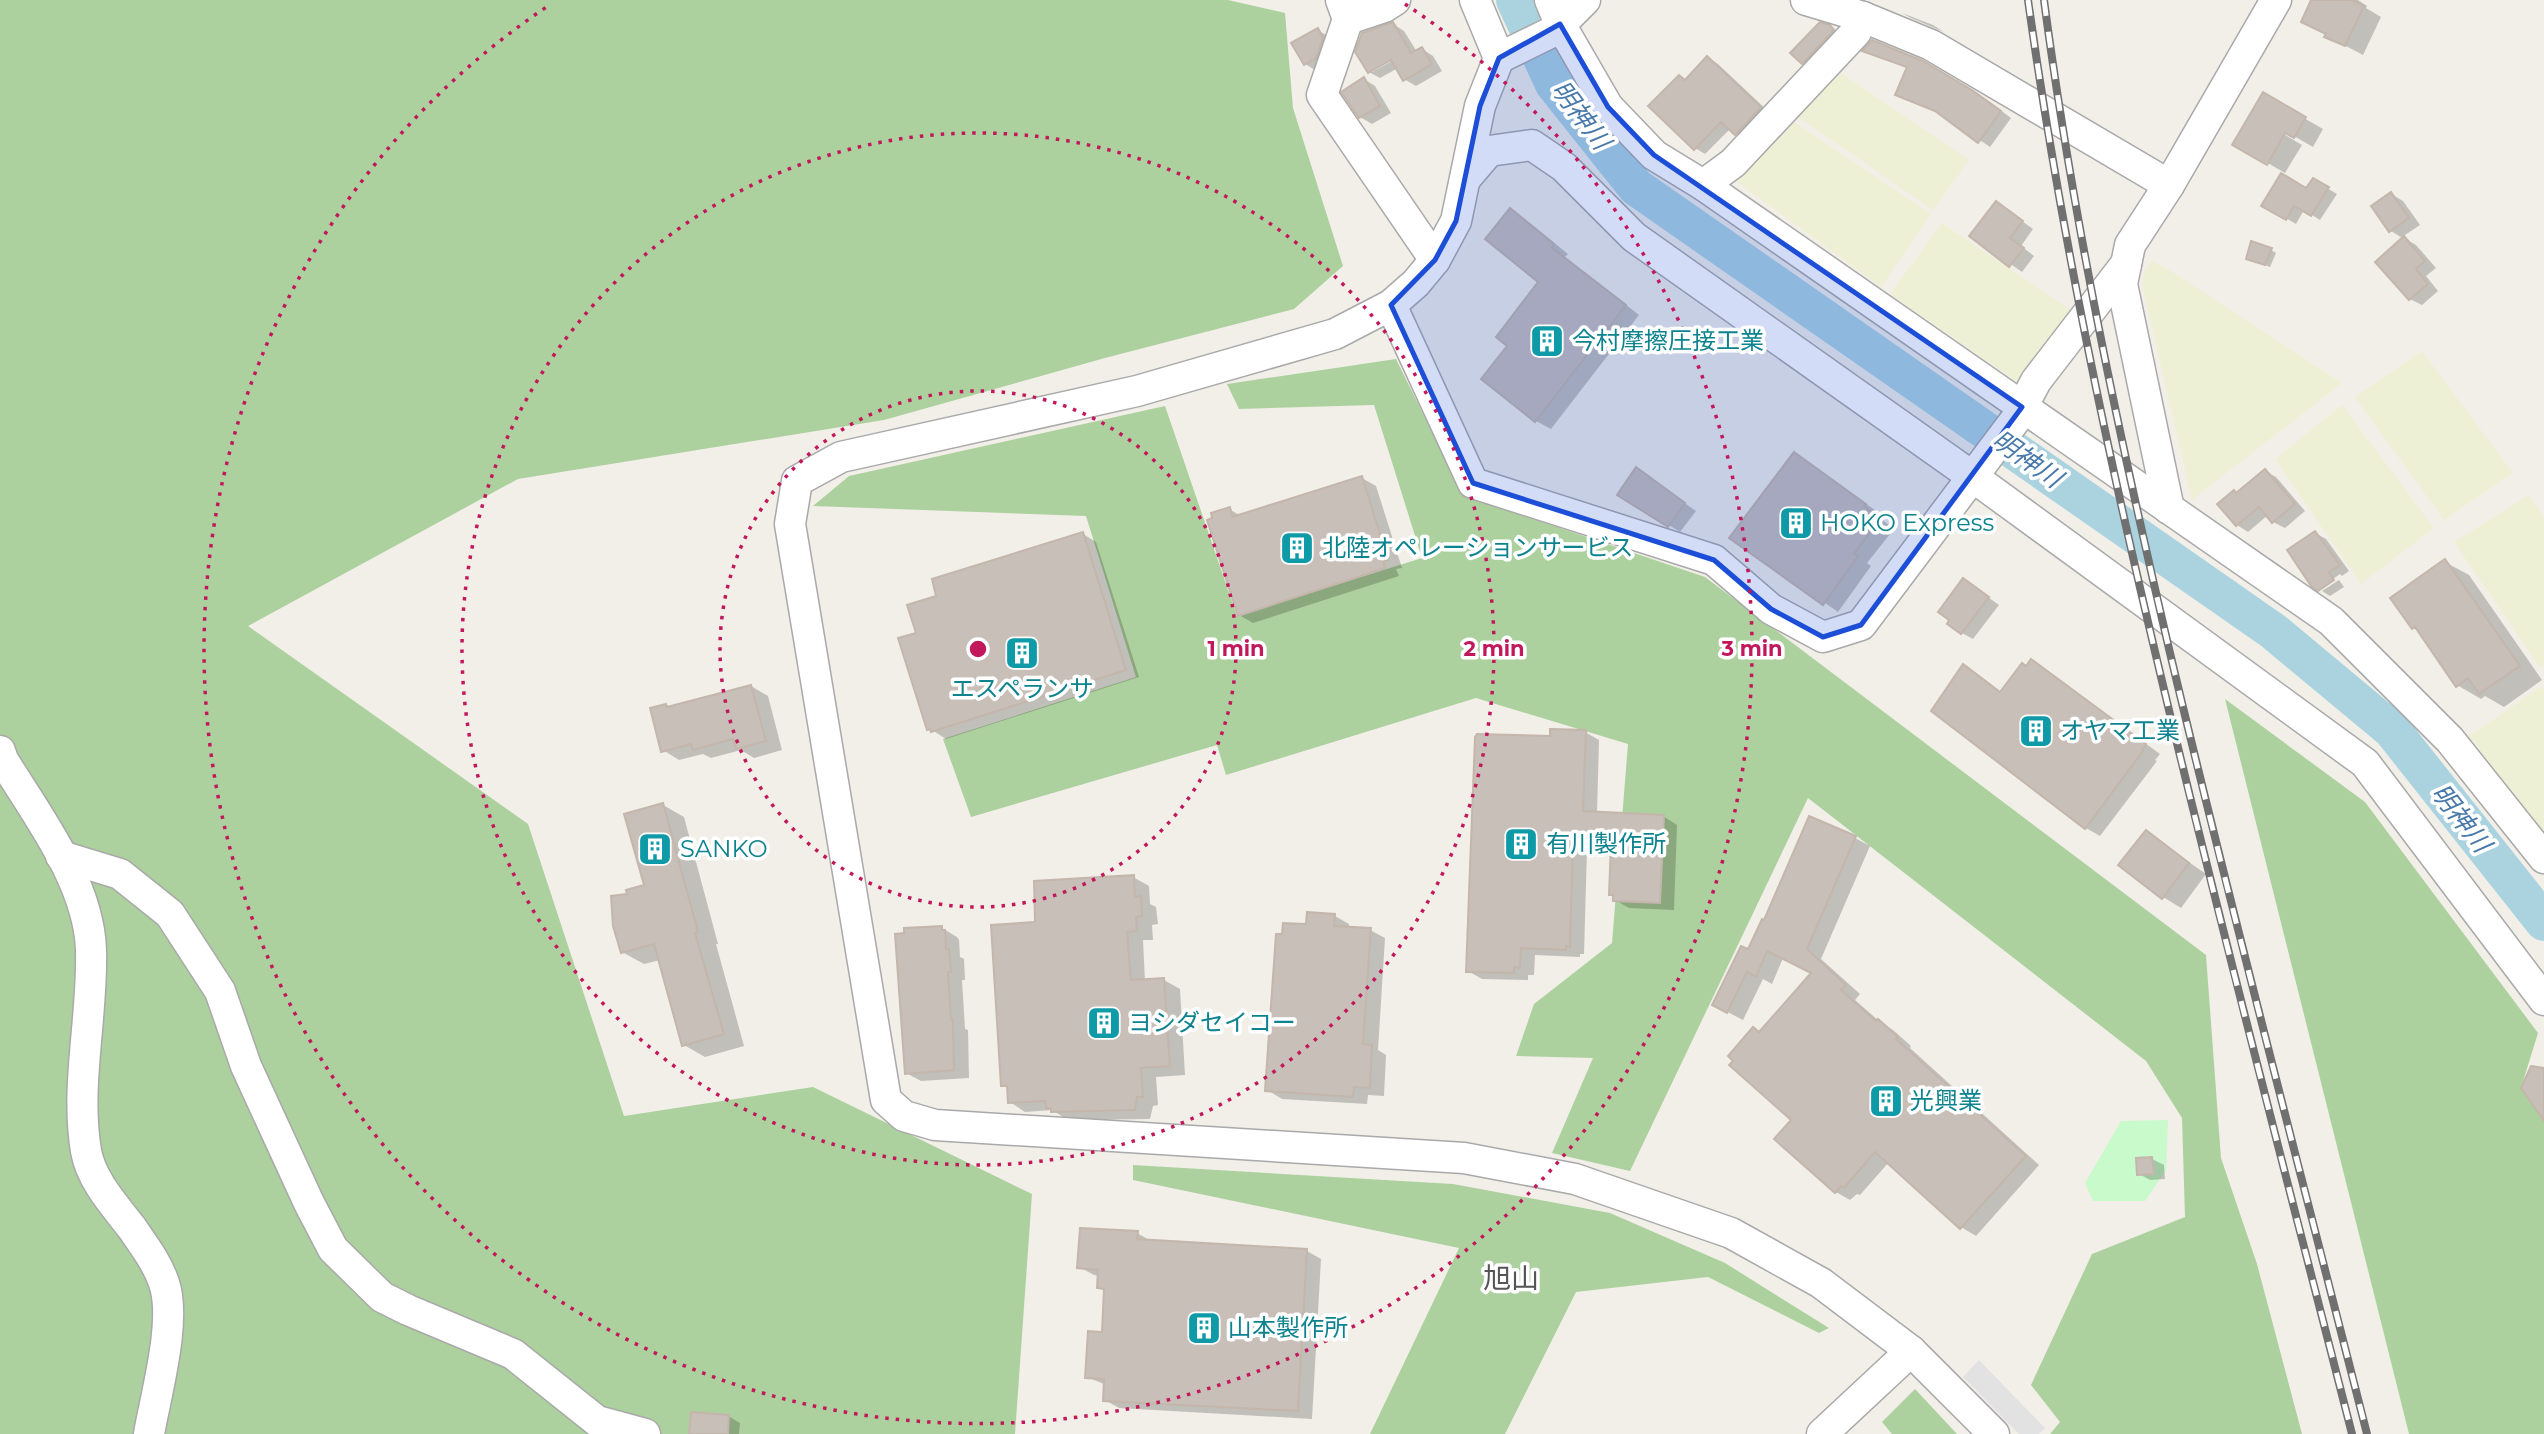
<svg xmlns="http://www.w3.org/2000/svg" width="2544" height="1434" viewBox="0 0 2544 1434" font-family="Montserrat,'Noto Sans JP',sans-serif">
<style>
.farmland{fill:#eef0d5}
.forest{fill:#add19e}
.park{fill:#c8facc}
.parking{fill:#e2e2e2}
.shadow{fill:#0003;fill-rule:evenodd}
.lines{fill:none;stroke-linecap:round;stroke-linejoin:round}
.river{stroke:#aad3df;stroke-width:38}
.building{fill:#c7bfb8;stroke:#c4b6ab;stroke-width:2}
.minor-casing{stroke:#a9a9a9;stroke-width:33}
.minor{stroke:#fff;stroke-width:30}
.rail-casing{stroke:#707070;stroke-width:8}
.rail{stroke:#fff;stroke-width:5;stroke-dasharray:16;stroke-linecap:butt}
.marked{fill:#1d4ed8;fill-opacity:0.2;stroke:#1d4ed8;stroke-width:5;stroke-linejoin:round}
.ring{fill:none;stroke:#c2185b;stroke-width:3.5;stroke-dasharray:3.5 7}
.labels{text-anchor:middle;stroke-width:7;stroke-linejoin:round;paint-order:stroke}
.culture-label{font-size:24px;fill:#0d838f;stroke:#fff;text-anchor:start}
.water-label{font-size:26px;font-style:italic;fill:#4a7aab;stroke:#fff}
.quarter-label{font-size:28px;fill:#555;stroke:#fff}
.centre{fill:#c2185b;stroke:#fff;stroke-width:3.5}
.ring-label{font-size:21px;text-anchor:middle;font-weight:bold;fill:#c2185b;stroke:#fff;stroke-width:7;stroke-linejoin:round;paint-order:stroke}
</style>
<rect width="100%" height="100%" fill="#f2efe9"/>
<g class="farmland">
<path d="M1841,73l128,87 -36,50 -135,-93z"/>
<path d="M1793,121l138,93 -50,73 -148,-108z"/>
<path d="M1942,223l130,88 -53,72 -129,-89z"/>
<path d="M2152,261l11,5 179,117 -150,117 -50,-216 3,-15z"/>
<path d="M2422,351l91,122 -69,47 -89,-123z"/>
<path d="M2342,405l92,123 -73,56 -86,-125z"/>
<path d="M2529,495l15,22v148l-4,3 -86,-126z"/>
<path d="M2542,686l2,4v143l-75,-97z"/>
</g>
<g class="forest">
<path d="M0,0h1228l57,13 8,95 50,158 -49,43 -189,49 -221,62 -366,59 -270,147 280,198 96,292 189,-29 219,107 -17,240h-1015z"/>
<path d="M1396,359l67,136 242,82 501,378 15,203 36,106 45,170h-252l10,-12 -29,-37 61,-131 93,-37 -3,-99 -36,-57 -338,-263 -178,373 -78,-18 41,-95 -77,-2 18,-52 78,-61 16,-199 -152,-46 -250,77 -9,-30 -246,72 -28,-78 193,-62 -50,-161 -273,-10 36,-30 316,-70 72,210 185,-58 -48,-153 -135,4 -12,-25z"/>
<path d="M2225,699l140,103 173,231 -17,55 23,33v313h-135z"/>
<path d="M1133,1165l320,19 157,29 115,50 104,65 -10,5 -111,-56 -132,15 -71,142h-135l89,-186 -326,-68z"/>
<path d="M1915,1389l42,45h-65l-10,-12z"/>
</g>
<path class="park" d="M2168,1120l-2,50 -21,31h-52l-8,-18 36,-62z"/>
<path class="parking" d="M1979,1360l66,68 -6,6h-20l-56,-57z"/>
<g class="shadow">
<path d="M2313,0h45l9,6 -1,2 15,9 -18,38 -36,-19z"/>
<path d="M1902,13l31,12 11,7 -33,-14z"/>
<path d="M1393,24l11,7 13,21 5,-3 11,7 9,15 -26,15 -12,-7 -6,-11 -18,10 -11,-6zM1398,54l1,3 -27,15v-4z"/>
<path d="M1829,27l13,7 -28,36 -11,-7z"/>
<path d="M1318,30l11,7 -12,34 -12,-7z"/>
<path d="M1865,50l57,12 62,36 27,20 -21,29 -47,-32 -46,-20 11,-27z"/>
<path d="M1708,58l10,6 53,50 -25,26 -16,-11 -25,25 -10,-6 -16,-71 8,4z"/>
<path d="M1364,79l11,7 16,27 -19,11 -12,-7z"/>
<path d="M2264,95l59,34 -10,18 -35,-20 -1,3 25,15 -17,28 -50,-29z"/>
<path d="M2313,180l24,14 -17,26 -16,-10 -8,14 -32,-19 43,-15z"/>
<path d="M2391,194l12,7 17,24 -18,12 14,8 20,23 -10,8 12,15 -16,14 -12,-6 -6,-60 -13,-8z"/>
<path d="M1997,203l36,26 -12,17 13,10 -12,16 -51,-36z"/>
<path d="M1511,210l14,9 43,35 -3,3 74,58 -88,114 -15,-8 -52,-43 25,-33 32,-63z"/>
<path d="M2271,250l5,3 -6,14 -17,-6z"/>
<path d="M1809,463l70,50 -2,3 17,13 -27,34 4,3 -33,46 -106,-74z"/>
<path d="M1636,469l60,42 -16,21 -11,-7z"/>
<path d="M2265,471l11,6 29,34 -20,17 -12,-6 -5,-7 -20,17 -11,-7 -17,-21 18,-10z"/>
<path d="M1362,478l14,8 26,82 -6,1 3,7 -146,47 -14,-8 -10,-106 12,7z"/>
<path d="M2315,533l11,6 23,32 -7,5 -2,-2 -21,15z"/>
<path d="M1083,534l13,8 43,135 -193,62 -17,-11 9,-131z"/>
<path d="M2445,562l24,13 73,105 -38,27 -19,-11 -4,3 -24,-14 -37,-53 -7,-4z"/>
<path d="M1964,580l35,25 -26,34 -11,-6 -10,-13z"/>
<path d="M2339,580l5,7 -14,9 -8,-5z"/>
<path d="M2032,661l128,93 -5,6 2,1 -57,75 -14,-8 -123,-161 38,26z"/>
<path d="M751,686l17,10 14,54 -28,8 -13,-8 -30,8 -8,-4 -24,6 -16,-10 3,-44 4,2z"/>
<path d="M1585,732l14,8 -2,74 66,2 14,9 -3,85 -45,-2 -14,-8v-3l-4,-3 1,-44 -25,-1 -3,105h-4v3l-45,-2 -1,20h-6v5l-46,-1 -14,-8 84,-233z"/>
<path d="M663,805l21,12 34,127h-2l28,102 -39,11 -21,-12 -24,-85 -16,4 -22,-12 8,-57 16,-9z"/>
<path d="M2146,832l60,42 -25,34 -18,-11z"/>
<path d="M1855,838l15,8 -49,113 39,35 -5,6 24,21 14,9 18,16 -1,2 129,117 -63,71 -15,-9 -72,-65 -29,33 -3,-1 -7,6 -14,-8 -43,-72 -33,-87 54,-59 -31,-16 -11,26 -9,-5 -20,41 -29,-15 35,-54z"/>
<path d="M1133,877l16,9 1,18 6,3 2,17 -6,1 1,15h-10l2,41 19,-1 16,9 5,86 -29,2 2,28 -5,1 -3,13 -82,1 -16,-10 -27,2 -15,-10 -1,-14 -6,-3 34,-162z"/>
<path d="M1335,916l14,8v5l21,1 15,8 -7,112 8,5 -2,41 -16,-1 -1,9 -85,-5 -15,-9 17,-154z"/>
<path d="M942,928l15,9 2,3 1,17 4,2 1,21h-3l3,49 3,1 1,48 -48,3 -15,-8z"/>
<path d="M2152,1159l12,6 1,14 -15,1 -11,-6z"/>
<path d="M1137,1233l14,8 156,10 14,8 -9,160 -193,-11 -14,-8 1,-15 -19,-8 16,-43 3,-42 -7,-5v-11l-5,-1 -15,-8z"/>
<path d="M728,1416l12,7 -1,11h-48z"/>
</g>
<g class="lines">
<path class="river" d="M1515,0l39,84 82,103 637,444 119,99 152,192"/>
</g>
<g class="building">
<path d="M2311,0h41l12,6 -19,40 -21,-9 2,-3 -25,-12z"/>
<path d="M1393,22l18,31 11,-6 10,17 -29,17 -12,-21 -23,13 -13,-21 7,-19z"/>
<path d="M1820,22l10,3 4,5 -32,34 -12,-11z"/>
<path d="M1318,28l5,10 -7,20 -12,7 -13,-22z"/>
<path d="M1872,40l51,21 49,29 29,21 -23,32 -43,-32 -40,-16 12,-28 -45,-16z"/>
<path d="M1707,56l54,51 -26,28 -14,-13 -27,28 -46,-44 31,-31 6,5z"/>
<path d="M1364,77l16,29 -21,12 -18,-26z"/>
<path d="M2263,92l43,25 -12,21 -9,-5 -18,32 -35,-20z"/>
<path d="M2281,173l25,15 7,-10 16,9 -18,29 -17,-10 -8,14 -25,-14z"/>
<path d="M2391,192l18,26 -20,14 -18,-26z"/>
<path d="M1996,201l27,20 -13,17 14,10 -15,19 -40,-31z"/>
<path d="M1510,208l44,36 -2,4 74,57 -91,117 -54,-43 26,-33 -11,-9 42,-55 -53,-43z"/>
<path d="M2404,236l21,25 -9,8 12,15 -19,16 -34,-38z"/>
<path d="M2251,241l21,7 -7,17 -19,-6z"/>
<path d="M1794,452l72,52 -2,2 16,13 -26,35 4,2 -35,49 -94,-67z"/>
<path d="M1636,467l49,36 -17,24 -51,-32z"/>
<path d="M2265,469l30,35 -23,19 -13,-16 -23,19 -19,-22 17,-14 2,3z"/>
<path d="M1362,476l26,84 -5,1 2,7 -147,48 -31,-96 5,-2 -1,-5 19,-6 2,10z"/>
<path d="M2315,531l25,34 -11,7 5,8 -16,11 -7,-5 -24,-36z"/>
<path d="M1083,532l43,138 -195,62 -1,-3 -3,1 -29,-92 18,-5 -9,-28 29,-9 -4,-17z"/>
<path d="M2445,559l75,107 -41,28 -11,-16 -12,9 -41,-60 -3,2 -22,-31z"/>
<path d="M1963,578l26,19 -28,37 -14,-10 2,-4 -11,-8z"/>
<path d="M2031,659l115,85 -4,6 1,1 -58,78 -154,-118 32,-47 37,28 22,-29 4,3z"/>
<path d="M751,685l15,56 -30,8 -3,-10 -40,11 -2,-6 -30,8 -11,-44 16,-4 1,3z"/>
<path d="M1550,729l36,1 -3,81 81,4 -4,88 -47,-2v-6h-4l2,-51 -38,-2 -3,105 -4,-1v4l-45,-2 -1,20 -6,-1v6l-48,-1 9,-235 2,-3 73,2z"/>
<path d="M663,803l35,129 -3,1 29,101 -42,12 -28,-102 -33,9 -8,-27 -2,-30 16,-2 -1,-4 18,-5 -20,-71z"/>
<path d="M1809,816l47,20 -49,113 39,36 -5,5 35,31 2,-2 20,18 -2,2 130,117 -66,73 -85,-77 -31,36 -3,-2 -6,7 -61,-54 17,-19 -62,-55 4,-4 -5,-5 25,-29 6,5 52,-59 -44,-22 -11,26 -9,-5 -20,41 -15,-8 29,-59 7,3 14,-30 2,1z"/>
<path d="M2146,830l43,33 -27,36 -44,-34z"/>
<path d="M1134,875l1,22 6,-1 1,20 -6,1 1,14 -10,1 4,48 33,-2 6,88 -29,2 2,29h-6l-2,13 -84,2v-4l-4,1 -2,-8 -37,2 -1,-17h-6l-10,-161 44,-3 -1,-41z"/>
<path d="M1307,912l28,2 -1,12 37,2 -8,116 9,1 -2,43 -16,-1 -1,10 -88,-6 11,-157h6l1,-11 23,1z"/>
<path d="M942,926v4h3l1,19h3l2,23h-3l3,48h2l1,50 -49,4 -10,-140 9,-1v-5z"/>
<path d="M2531,1066l13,2v53l-23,-33z"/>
<path d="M2152,1157l2,17 -17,1 -1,-17z"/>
<path d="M1080,1228l58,3 -1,8 170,10 -9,162 -195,-10 1,-22 -19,-1 3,-47 14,1 2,-43 -7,-1 1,-18 -21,-2z"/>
<path d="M691,1412l38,3 -1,19h-39z"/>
</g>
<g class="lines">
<g class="minor-casing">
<g id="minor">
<path d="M1341,0l7,19 36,-12 11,-7"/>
<path d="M1475,0l24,58"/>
<path d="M1550,0l10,24 48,83 46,48 49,30 628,436 119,119 94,118"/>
<path d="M1585,0l-31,31 -55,27 -19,48 -24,115 -21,39 -19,23 -25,22 -56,29 -198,57 -296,66 -44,24 -7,43 96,576 18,16 31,9 529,33 111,21 156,54 90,50 90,68 83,83"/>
<path d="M1806,0l57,17 68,28 238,140"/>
<path d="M1348,19l-26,76 113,165"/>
<path d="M1466,178l23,-27 43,-6 32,22 70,70 339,240 392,286 179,237"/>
<path d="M1703,185l30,-22 123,-131 7,-15"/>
<path d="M1391,305l82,178 241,77 57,49 52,28 38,-12 155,-206 20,-38 90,-117"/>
<path d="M2169,509l-47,-225 8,-39 39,-60 107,-185"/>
<path d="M0,751l3,9c34,55 86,123 88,190 2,67 -16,135 -5,201 5,29 29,55 46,77 12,18 25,34 32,55 13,37 -8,111 -15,151"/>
<path d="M61,856l59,18 50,40 50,77 26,75 63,137 24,46 49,48 26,13 105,44 84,67 48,13"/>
<path d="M1822,1434l89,-83"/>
</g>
</g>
<use href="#minor" class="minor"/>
<g class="rail-casing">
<g id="rail">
<path d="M2028,0c32,230 80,456 134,681 60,252 126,502 190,753"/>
<path d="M2044,0c29,220 75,436 126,653 62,261 131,521 197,781"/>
</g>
</g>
<use href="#rail" class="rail"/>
</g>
<path class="marked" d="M1560,24l48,83 46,48 368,252 -161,218 -38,12 -52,-28 -57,-49 -241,-77 -82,-178 44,-45 21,-39 24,-115 19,-48z"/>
<g class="ring">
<circle cx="978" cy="649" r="258"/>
<circle cx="978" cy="649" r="516"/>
<path d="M1405 4A774 774 0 1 1 551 4"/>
</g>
<defs>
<g id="building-square" transform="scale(1.75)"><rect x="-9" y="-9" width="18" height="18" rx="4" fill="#0f9aa8" stroke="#fff"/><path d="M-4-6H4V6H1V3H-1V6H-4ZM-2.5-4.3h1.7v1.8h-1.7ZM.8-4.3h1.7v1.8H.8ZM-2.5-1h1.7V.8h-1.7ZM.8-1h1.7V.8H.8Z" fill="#fff"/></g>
</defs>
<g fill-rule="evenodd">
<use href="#building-square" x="1547" y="341"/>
<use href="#building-square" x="1796" y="523"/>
<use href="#building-square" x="1297" y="548"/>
<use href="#building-square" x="1022" y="653"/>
<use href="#building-square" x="2036" y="731"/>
<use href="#building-square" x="1521" y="844"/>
<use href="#building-square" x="655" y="849"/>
<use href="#building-square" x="1104" y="1023"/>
<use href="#building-square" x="1886" y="1101"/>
<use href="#building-square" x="1204" y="1328"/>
</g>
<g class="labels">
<g class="culture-label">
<text x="1572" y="349">今村摩擦圧接工業</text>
<text x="1820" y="531">HOKO Express</text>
<text x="1322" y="556">北陸オペレーションサービス</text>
<text x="1022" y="697" text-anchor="middle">エスペランサ</text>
<text x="2060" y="739">オヤマ工業</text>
<text x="1546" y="852">有川製作所</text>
<text x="680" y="857">SANKO</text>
<text x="1128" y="1031">ヨシダセイコー</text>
<text x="1910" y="1109">光興業</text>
<text x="1228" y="1336">山本製作所</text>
</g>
<g class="water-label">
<text transform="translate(1581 115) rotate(53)" y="9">明神川</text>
<text transform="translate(2027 459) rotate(35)" y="9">明神川</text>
<text transform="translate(2461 818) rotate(52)" y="9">明神川</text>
</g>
<g class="quarter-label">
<text x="1511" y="1288">旭山</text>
</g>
</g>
<circle cx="978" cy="649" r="10" class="centre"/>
<g class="ring-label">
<text x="1236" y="656">1 min</text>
<text x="1494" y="656">2 min</text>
<text x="1752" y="656">3 min</text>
</g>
</svg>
